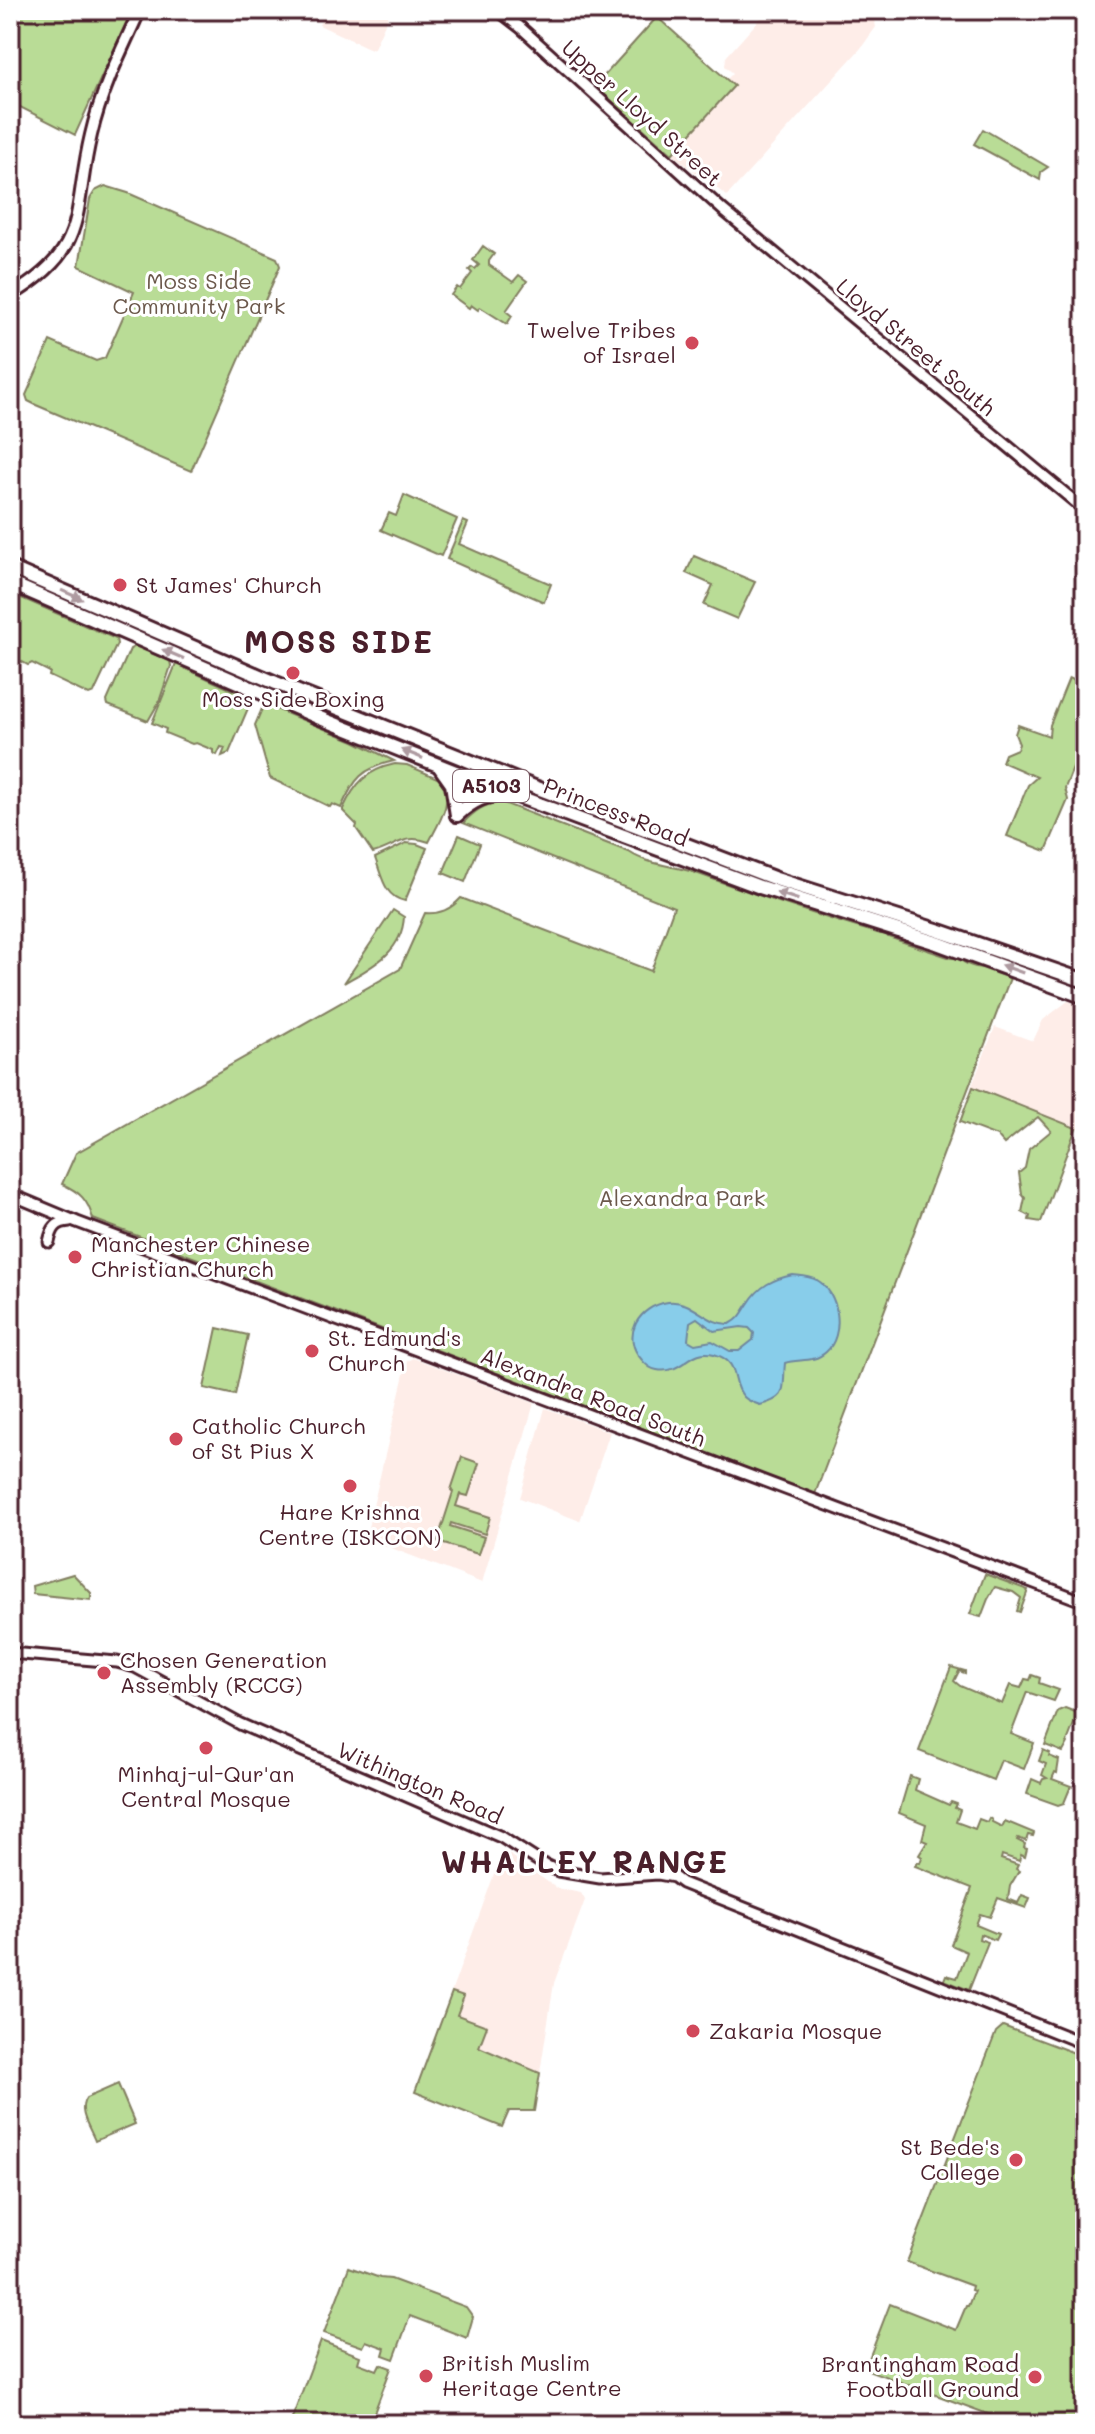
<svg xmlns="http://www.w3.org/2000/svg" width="1095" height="2434" viewBox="0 0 1095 2434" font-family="Mali,sans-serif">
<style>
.built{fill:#feede8}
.green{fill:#b9dc96;stroke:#827e60;stroke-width:2}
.water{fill:#88cdea;stroke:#6f879e;stroke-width:2;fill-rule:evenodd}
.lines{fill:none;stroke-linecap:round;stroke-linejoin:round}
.tertiary-casing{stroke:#4a1f2b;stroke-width:15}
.secondary-casing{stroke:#4a1f2b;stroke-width:16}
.trunk-casing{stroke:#4a1f2b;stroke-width:18}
.tertiary{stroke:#fff;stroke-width:9}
.secondary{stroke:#fff;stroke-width:10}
.trunk{stroke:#fff;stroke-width:12}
.oneway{fill:#ae9aa0}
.poi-dot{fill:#d1495b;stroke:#fff;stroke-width:3}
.labels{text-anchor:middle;stroke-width:6;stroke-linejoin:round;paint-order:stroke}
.shield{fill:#fff;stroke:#80626b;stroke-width:2}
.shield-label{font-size:20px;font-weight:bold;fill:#4a1f2b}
.street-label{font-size:22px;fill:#4a1f2b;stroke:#fff}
.park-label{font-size:22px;fill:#6b584b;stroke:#fff}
.poi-label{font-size:22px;fill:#4a1f2b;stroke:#fff;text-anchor:start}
.district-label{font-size:30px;font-weight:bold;letter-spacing:2px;fill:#4a1f2b;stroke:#fff}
</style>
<rect width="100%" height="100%" fill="#fff"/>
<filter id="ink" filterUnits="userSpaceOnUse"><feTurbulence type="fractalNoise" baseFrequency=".0125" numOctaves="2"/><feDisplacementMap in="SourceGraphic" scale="16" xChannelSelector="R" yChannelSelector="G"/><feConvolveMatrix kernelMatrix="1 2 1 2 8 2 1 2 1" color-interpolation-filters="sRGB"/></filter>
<g filter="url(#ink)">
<g class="built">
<path d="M326,10h65l-17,38 -3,1 -52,-24z"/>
<path d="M768,10h89l17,9 2,8 -15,21 -134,148 -45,-34 -87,-76 62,-69 70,62 6,-6 -8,-7 1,-9z"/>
<path d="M1068,1001l17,6v124l-114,-43 24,-61 38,14 10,-21z"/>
<path d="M413,1358l121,45 -52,180 -114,-44 -2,-3 41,-175z"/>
<path d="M545,1408l65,24 -30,89 -60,-23z"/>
<path d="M504,1854h5l47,34 25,5 4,7 -31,83 -20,128h-25l-7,16 -87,-35 85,-234z"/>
</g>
<g class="green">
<path d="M10,10h122l-57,125 -65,-33z"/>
<path d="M657,17l77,69 -62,68 -77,-68z"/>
<path d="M983,129l65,38 -7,5 -1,8 -66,-36z"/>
<path d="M105,186l23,7 149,65 3,8 -89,205 -155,-66 -8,-4 -2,-6 24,-54 46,20 9,-3 29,-66 -55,-26 11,-67 5,-8z"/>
<path d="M483,246l11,8 -5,7v4l24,17 6,-7 8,6 -21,30 6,5 -5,8 -27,-17 -2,3 -7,-5 -2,3 -18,-13 6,-8 3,2 12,-16 -3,-3 3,-3 3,2 4,-4 -6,-5z"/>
<path d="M404,495l53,24 -16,37 -60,-26 8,-17 7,3z"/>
<path d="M463,521l5,2 -9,21 92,40 -7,18 -97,-43z"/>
<path d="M694,556l61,26 -18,37 -33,-14 9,-20 -27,-12z"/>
<path d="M10,593l106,46 1,5 -23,49 -5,2 -40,-19 1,-4 -18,-9 -4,2 -18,-10z"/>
<path d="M136,646l34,15 1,5 -12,36 -11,19 -40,-16 -1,-4 23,-52z"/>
<path d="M176,664l76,35 -23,54 -7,3 3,-8 -4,-1 -4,8 -4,-2v-3l-17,-7 -4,1 -27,-11 1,-4 -14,-6z"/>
<path d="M1069,678l16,7v64l-4,-1 -16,40 3,12 -22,51 -39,-15 21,-51 9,-8 -35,-15 3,-8 12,-5 2,-5 -4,-10 3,-9 31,11 1,-11z"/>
<path d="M264,704l90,37 40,20c-32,7 -40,18 -53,47l-9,-4 -2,3 -60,-29 -15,-53z"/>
<path d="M395,764l12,1 35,15c13,20 -4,44 -13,62 -25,-9 -33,5 -56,11l-17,-25 1,-3 -14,-14v-2c12,-26 24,-39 52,-45z"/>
<path d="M501,802l128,50c19,13 42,13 64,20 62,22 124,44 188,62l5,-1 2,4 63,21h8c7,8 20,10 30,10l6,5 15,5 -195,516 -722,-275c-5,-19 -13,-27 -31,-35l14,-31 324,-184 25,-56c15,1 25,-3 36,-15l190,73 23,-64 -211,-84c12,-12 21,-19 38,-21z"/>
<path d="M459,835l21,9 -15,38 -22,-9z"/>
<path d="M406,843l11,1 10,4 -22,53c-21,-4 -23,-25 -30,-43z"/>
<path d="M393,910l11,7c-2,36 -33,50 -60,66z"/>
<path d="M973,1087l103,41 -35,94 -12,-2 1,-4 -8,-4 3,-14 -3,-4 -3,-21 6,-5 4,-19 22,-18 -13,-14 -34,27 -7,-8 -37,-14z"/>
<path d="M217,1328l31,7 -13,60 -31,-7z"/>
<path d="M462,1457l17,6 -11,33 -8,-2 -4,12 34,11 -5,17 -34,-11 -1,3 34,11 -6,17 -41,-12 16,-50 -2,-2z"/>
<path d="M73,1574l18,19v7l-58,-6 -1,-8z"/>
<path d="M985,1574l43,16 -8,22 -3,-1 4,-13 -8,-6 -18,-5 -7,12 -7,18 -11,-3z"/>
<path d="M951,1667l14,4v2l-6,-2 -5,10 6,5 42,18 8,-19 11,3 4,-9 5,1 2,-5 8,3 -1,5 20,7 -5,11 -27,-9 -16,42 23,9 -10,26 -23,-9 -8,20 -74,-29z"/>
<path d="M1065,1708l13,5 -11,29 1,1 -5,9 -18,-7 13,-34z"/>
<path d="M1043,1750l7,3 -1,3 10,4 -2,13 -2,-1 -3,7 19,7 -7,17 -6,2 -31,-11 5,-15 9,4 2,-4 4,-1 -5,-3 4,-11 -7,-3z"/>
<path d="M910,1776l8,3 -3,11 34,15 2,-3 6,2 -2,4 5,2 -4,12 19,7 4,-10 8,3 2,-4 3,2v2l10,5 3,-6 29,12 -1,3 -5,-1 -2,6 -8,-3 -1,2 8,4 -1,4 3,1 -2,8 -4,-2 -2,6 -17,-6 -1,4 17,6 -2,4 3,2 -9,15 -2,13 10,4 4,-8 8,3 -4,10 -28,-10 -8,19 -10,-3 -4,11 22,9 -3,6 -15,-6 -1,5 9,3 -19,48 -25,-10 2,-5 11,3 10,-26 -16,-7 21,-57 -57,-22 2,-4 3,1 2,-6 -3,-2 8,-13 -5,-2 4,-16 -27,-11z"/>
<path d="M452,1992l12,4 -7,19 30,11 -8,21 61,26 -6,38h-25l-7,16 -87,-35z"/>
<path d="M1003,2026l82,31v367h-70l-150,-55 25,-65 66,26 10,-24h2l6,-15 -3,-1 1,-4 -65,-24 89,-230z"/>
<path d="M118,2084l17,40 -40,17c-5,-13 -18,-30 -9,-43z"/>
<path d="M349,2267l31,11 11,1 75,28 7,10 -6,21 -57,-22 -16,43 -11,-4 2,-7 -19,-7 -3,6 -39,-14z"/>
<path d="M321,2341l39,15 -2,7 19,7 3,-6 11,4 -17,45 23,9 4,-9 28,11h-139z"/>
</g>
<path class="water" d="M793,1275c8,1 16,1 24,5 23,13 28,55 9,72 -13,12 -28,6 -41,11 -3,25 5,35 -25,42 -6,-2 -12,-4 -16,-8 -14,-14 -2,-35 -30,-43 -24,-7 -31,21 -57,16 -6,-1 -12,-6 -15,-10 -22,-24 -3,-54 26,-58 25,-3 38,23 62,22 11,-6 12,-11 18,-20 11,-18 25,-25 45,-29zM697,1318l17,13 27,-4 8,1 5,5 -1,7 -14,11h-9l-18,-10 -17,3 -7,-4 2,-18z"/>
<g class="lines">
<g class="tertiary-casing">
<g id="tertiary">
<path d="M498,10l22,17 204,184 361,299"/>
<path d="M10,1194l67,28 1008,380"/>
<path d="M49,1242c3,-14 7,-20 21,-21"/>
<path d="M10,1653l107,9 18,5 105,57 261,113 42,27 15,7 42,7 58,-4 16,3 8,6 403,161"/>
</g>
</g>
<g class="secondary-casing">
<path id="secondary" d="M10,296c81,-48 62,-82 81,-161 10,-44 30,-84 49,-125"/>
</g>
<g class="trunk-casing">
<g id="trunk">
<path d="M10,568l266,115 243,98 257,98 164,52 145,50"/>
<path d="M10,583l310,135 181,72 259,97 177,56 148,54"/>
<path d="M440,767l12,17 5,31"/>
<path d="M457,815c15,-14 30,-22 51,-20"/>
</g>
</g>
<use href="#tertiary" class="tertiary"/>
<use href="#secondary" class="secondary"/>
<use href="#trunk" class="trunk"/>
</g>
<defs><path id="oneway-solid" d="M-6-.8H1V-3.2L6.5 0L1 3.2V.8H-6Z" transform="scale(2)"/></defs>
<g class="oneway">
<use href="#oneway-solid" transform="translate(72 595) rotate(24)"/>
<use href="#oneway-solid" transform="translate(173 654) rotate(-157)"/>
<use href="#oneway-solid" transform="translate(412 754) rotate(-158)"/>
<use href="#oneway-solid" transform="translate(787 896) rotate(-162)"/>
<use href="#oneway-solid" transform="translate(1012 969) rotate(-160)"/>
</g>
</g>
<g class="poi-dot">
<circle cx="692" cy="343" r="8"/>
<circle cx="120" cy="585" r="8"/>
<circle cx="293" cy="673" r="8"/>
<circle cx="75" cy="1257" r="8"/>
<circle cx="312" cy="1351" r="8"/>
<circle cx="176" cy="1439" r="8"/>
<circle cx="350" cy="1486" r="8"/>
<circle cx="104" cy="1673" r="8"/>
<circle cx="206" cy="1748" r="8"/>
<circle cx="693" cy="2031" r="8"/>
<circle cx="1016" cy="2160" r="8"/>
<circle cx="426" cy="2376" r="8"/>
<circle cx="1035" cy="2377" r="8"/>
</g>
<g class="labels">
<rect class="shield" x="453" y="770" width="76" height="32" rx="6"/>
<g class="shield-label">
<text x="491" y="793">A5103</text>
</g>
<g class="street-label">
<text transform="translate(642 113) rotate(42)" y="8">Upper Lloyd Street</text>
<text transform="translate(916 347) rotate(40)" y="8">Lloyd Street South</text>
<text transform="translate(616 812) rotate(21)" y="8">Princess Road</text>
<text transform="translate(593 1397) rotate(21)" y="8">Alexandra Road South</text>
<text transform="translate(420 1783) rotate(23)" y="8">Withington Road</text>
</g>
<g class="park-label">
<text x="199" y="289">Moss Side<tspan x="199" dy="25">Community Park</tspan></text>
<text x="682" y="1206">Alexandra Park</text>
</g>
<g class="poi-label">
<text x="676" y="338" text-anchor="end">Twelve Tribes<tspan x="676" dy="25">of Israel</tspan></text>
<text x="136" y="593">St James' Church</text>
<text x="293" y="707" text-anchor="middle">Moss Side Boxing</text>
<text x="91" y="1252">Manchester Chinese<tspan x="91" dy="25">Christian Church</tspan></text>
<text x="328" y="1346">St. Edmund's<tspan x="328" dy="25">Church</tspan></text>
<text x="192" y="1434">Catholic Church<tspan x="192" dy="25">of St Pius X</tspan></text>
<text x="350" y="1520" text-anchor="middle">Hare Krishna<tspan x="350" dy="25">Centre (ISKCON)</tspan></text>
<text x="120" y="1668">Chosen Generation<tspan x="120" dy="25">Assembly (RCCG)</tspan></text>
<text x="206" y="1782" text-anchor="middle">Minhaj-ul-Qur'an<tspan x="206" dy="25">Central Mosque</tspan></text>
<text x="709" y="2039">Zakaria Mosque</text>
<text x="1000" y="2155" text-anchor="end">St Bede's<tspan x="1000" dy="25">College</tspan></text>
<text x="442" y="2371">British Muslim<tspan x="442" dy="25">Heritage Centre</tspan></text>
<text x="1019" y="2372" text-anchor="end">Brantingham Road<tspan x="1019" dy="25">Football Ground</tspan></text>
</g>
<g class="district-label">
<text x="339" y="653">MOSS SIDE</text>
<text x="585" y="1873">WHALLEY RANGE</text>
</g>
</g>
<rect width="1095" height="2434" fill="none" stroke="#fff" stroke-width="40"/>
<rect x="20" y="20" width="1055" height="2394" fill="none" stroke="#4a1f2b" stroke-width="3" filter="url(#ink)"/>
</svg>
